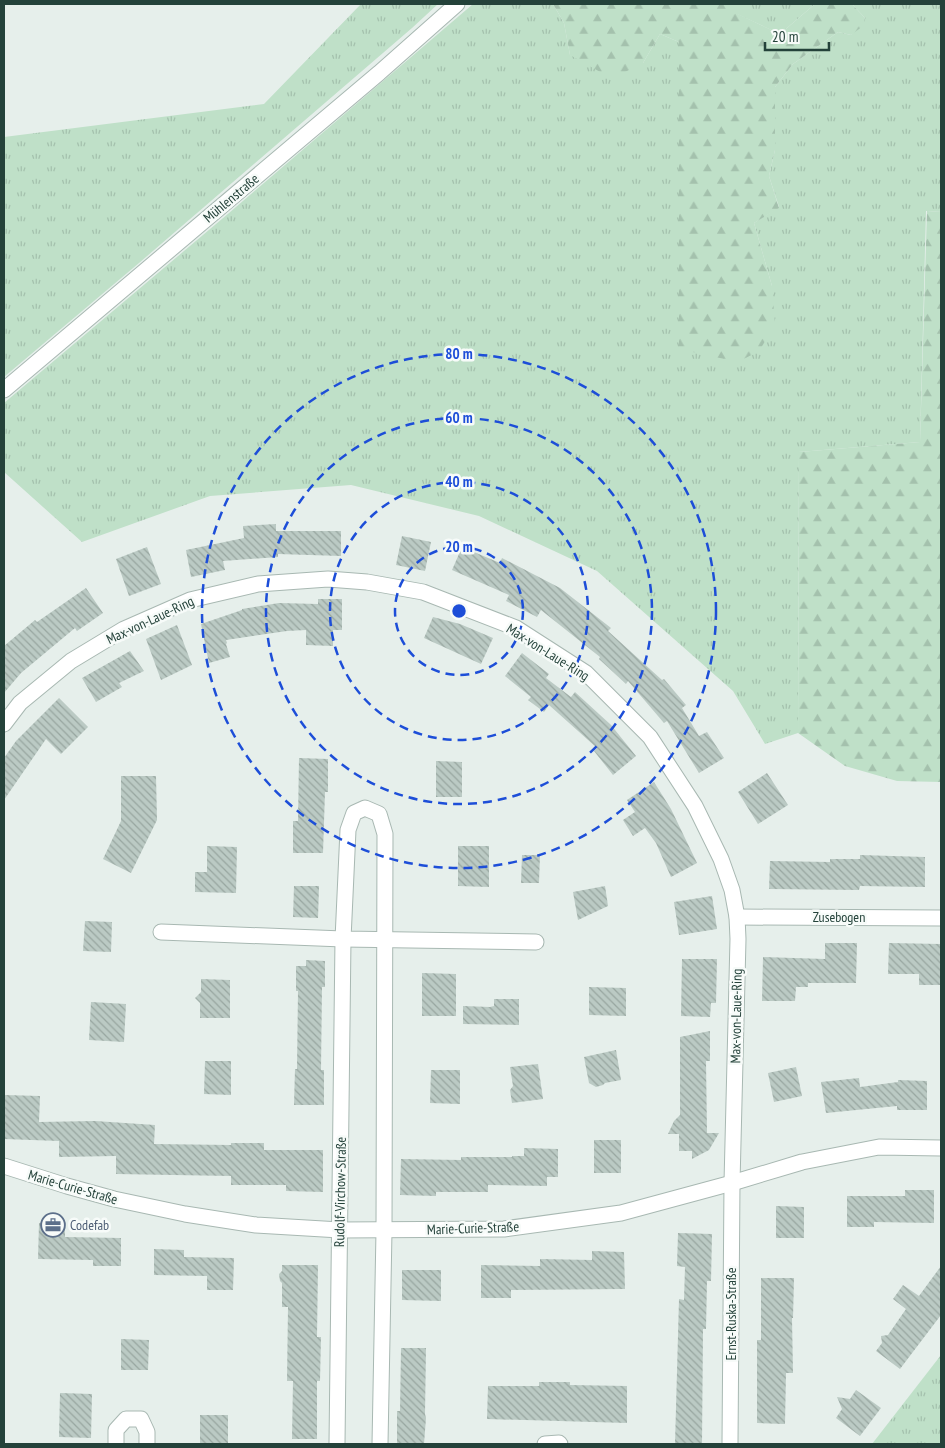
<svg xmlns="http://www.w3.org/2000/svg" width="945" height="1448" viewBox="0 0 945 1448" font-family="'PT Sans Narrow',sans-serif">
<style>
.grass{fill:url(#grass-tufts)}
.forest{fill:url(#forest-firs)}
.building{fill:url(#building-back-hatch)}
.lines{fill:none;stroke-linecap:round;stroke-linejoin:round}
.minor-casing{stroke:#a8b8b2;stroke-width:17}
.tertiary-casing{stroke:#a8b8b2;stroke-width:17}
.minor{stroke:#fff;stroke-width:15}
.tertiary{stroke:#fff;stroke-width:15}
.ring{fill:none;stroke:#1d4ed8;stroke-width:2.5;stroke-dasharray:9 6}
.labels{text-anchor:middle;stroke-width:5;stroke-linejoin:round;paint-order:stroke}
.street-label{font-size:14px;fill:#24423a;stroke:#f7fbf9}
.service-label{font-size:14px;fill:#4e5e75;stroke:#f7fbf9;text-anchor:start}
.centre{fill:#1d4ed8;stroke:#f7fbf9;stroke-width:2.5}
.ring-label{font-size:15px;text-anchor:middle;font-weight:bold;fill:#1d4ed8;stroke:#f7fbf9;stroke-width:5;stroke-linejoin:round;paint-order:stroke}
</style>
<defs>
<pattern id="grass-tufts" width="24" height="20" patternUnits="userSpaceOnUse" patternTransform="scale(1.25)"><rect width="24" height="20" fill="#bfe0c8"/><path d="M3 7l-1-3M5 7V3M7 7l1-3M15 17l-1-3M17 17v-4M19 17l1-3" fill="none" stroke="#a4c1ad"/></pattern>
<pattern id="forest-firs" width="22" height="20" patternUnits="userSpaceOnUse" patternTransform="scale(1.25)"><rect width="22" height="20" fill="#bfe0c8"/><path d="M5 1l3.5 6h-7zM16 11l3.5 6h-7z" fill="#a4c1ad"/></pattern>
<pattern id="building-back-hatch" width="6" height="6" patternUnits="userSpaceOnUse" patternTransform="scale(1.25)"><rect width="6" height="6" fill="#bbcac4"/><path d="M-1 5l2 2M0 0l6 6M5-1l2 2" fill="none" stroke="#98a6a0"/></pattern>
</defs>
<rect width="100%" height="100%" fill="#e6efeb"/>
<g class="grass">
<path d="M361,4h77l-26,24 -273,235 -135,114v-240l260,-33z"/>
<path d="M473,4h80l11,19 6,32 73,8 17,-29 19,8v307l93,-63 -18,-63 25,-16 -10,-31 6,-26v-63l18,-23 45,-32 13,3 14,-17 -13,-14h88l1,208 -15,-1 -6,231 -121,10 -1,281 -33,11 -32,-53 -136,-120 -118,-55 -128,-31 -141,11 -128,46 -78,-70v-69l225,-190z"/>
<path d="M738,4h77l-35,30 -43,-20z"/>
<path d="M941,1355v89h-69z"/>
</g>
<g class="forest">
<path d="M553,4h185v10l42,20 35,-30h37l13,14 -2,8 -12,9 -13,-3 -45,32 -18,23v63l-6,26 10,32 -25,15 18,63 3,39 -16,26 -21,11 -59,-13v-307l-19,-8 -17,29 -20,10h-21l-32,-18 -6,-32z"/>
<path d="M927,211l14,1v570l-44,-1 -52,-15 -47,-33 1,-281 121,-10z"/>
</g>
<g class="building">
<path d="M276,524v7h65v25l-63,-2v3l-55,4 2,9 -34,7 -5,-27 58,-12 -1,-12z"/>
<path d="M402,536l29,6 -6,29 -29,-6z"/>
<path d="M147,547l14,37 -32,12 -13,-37z"/>
<path d="M462,547l38,16 2,-5 58,30 51,40 -3,3 54,49 2,-1 22,26 -4,3 17,28 8,-4 17,26 -25,15 -32,-52 -3,2 -36,-42 -2,3 -27,-25 1,-2 -59,-47 -4,7 -31,-16 3,-6 -57,-25z"/>
<path d="M86,588l17,25 -26,18 -2,-3 -54,45 -17,20v-47l31,-26 2,2z"/>
<path d="M318,599h24v31h-9v16l-27,-1v-15l-19,1 -61,9 1,3 -1,1 4,13 -21,6 -8,-39 41,-14v-1l37,-6 39,1z"/>
<path d="M433,617l27,7 33,14 -12,26 -57,-26z"/>
<path d="M177,625l15,40 -31,15 -15,-41z"/>
<path d="M130,651l14,20 -25,12 3,4 -26,15 -14,-24z"/>
<path d="M522,653l27,21 -3,4 25,19 4,-5 36,33 25,31 -23,19 -19,-24 3,-3 -48,-43 -5,7 -16,-12 3,-3 -26,-21z"/>
<path d="M59,698l29,29 -27,27 -15,-15 -42,61v-42l12,-17z"/>
<path d="M299,758l29,1v33h-3l-2,61h-30v-32h5z"/>
<path d="M436,761l26,1v35h-26z"/>
<path d="M767,773l21,32 -30,19 -20,-32z"/>
<path d="M121,776h35l1,44 -26,53 -28,-14 18,-38z"/>
<path d="M654,782l17,27 26,54 -26,14 -15,-34 -11,-15 -12,8 -10,-16 12,-8 -8,-12z"/>
<path d="M207,846l30,1 -1,46 -41,-1v-20h12z"/>
<path d="M458,846h31v41l-31,-1z"/>
<path d="M522,855h18l-1,28h-18z"/>
<path d="M860,855l65,2v30l-65,-1 -1,4 -90,-1 1,-28 60,1v-3h30z"/>
<path d="M294,886h25l-1,32 -25,-1z"/>
<path d="M605,886l3,20 -30,14 -5,-28z"/>
<path d="M712,896l5,33 -38,6 -5,-33z"/>
<path d="M85,921l27,1 -1,30 -28,-1z"/>
<path d="M825,943h32l-1,40h-48v4h-12l-1,14h-33l1,-44 62,2z"/>
<path d="M889,943l52,1v41h-22v-11h-31z"/>
<path d="M682,959h35l-1,44h-5l-1,14 -29,-1z"/>
<path d="M306,960l19,1v26h-3l-1,83h3v35h-30l1,-36h2l1,-78h-2v-25h10z"/>
<path d="M422,973l34,1v42h-34z"/>
<path d="M201,979l29,1v38h-30v-15l-5,-5 6,-6z"/>
<path d="M589,987l37,1v28l-37,-1z"/>
<path d="M494,999h25v26l-56,-1v-18l27,1 4,-1z"/>
<path d="M91,1002l35,2 -2,38 -35,-2z"/>
<path d="M710,1031v30h-4l1,72h12l-10,17 -17,9v-8h-13v-17h-11l6,-13 6,-6v-78z"/>
<path d="M616,1050l5,30 -16,3 -2,2 -7,2 -7,-4 -5,-26z"/>
<path d="M205,1061h26v34l-27,-1z"/>
<path d="M538,1064l5,35 -31,4 -2,-13 3,-4 -3,-19z"/>
<path d="M796,1067l6,29 -28,6 -6,-29z"/>
<path d="M431,1070h29v34l-30,-1z"/>
<path d="M859,1078l1,9 38,-5v-2l29,1v29h-30v-4l-71,7 -5,-31z"/>
<path d="M5,1095l35,1 -1,26 56,-1 60,4 -1,19 77,1v-2h33v7h59v42l-37,-1v-6h-55v-9l-115,-2v-18l-57,1v-16l-55,-2z"/>
<rect x="594" y="1140" width="27" height="33"/>
<path d="M524,1148l34,1v28h-11v9l-59,-1v7h-52v4l-36,-1 1,-36 60,1v-3h51v-1h12z"/>
<path d="M905,1190h29v33l-60,-1v5h-27v-31h58z"/>
<path d="M776,1206l28,1v31h-28z"/>
<path d="M39,1223h26v14l56,1v28h-28v-6l-55,-1z"/>
<path d="M678,1233l34,1 -1,47h-4l-1,48h-3l-1,115h-27l4,-145 5,1 1,-33 -8,-1z"/>
<path d="M154,1249l30,1v7l50,1 -1,32h-26v-14l-53,-1z"/>
<path d="M592,1251l32,1 1,37 -114,1v8h-30v-33l59,1v-7l52,1z"/>
<path d="M282,1265h36l-1,72h4l-1,44h-3v58h-25l1,-58h-6l1,-74h-6v-24l-2,-2 -1,-7 3,-3z"/>
<path d="M941,1266v49l-41,54 -24,-18 6,-8 -1,-7 7,-1 18,-26 -13,-10 10,-14 16,11z"/>
<path d="M402,1270h39v31l-39,-1z"/>
<path d="M761,1278h33l-1,40h-1l1,55h-7l-1,51 -28,-1v-83h4z"/>
<path d="M121,1339l28,1 -1,30h-27z"/>
<path d="M401,1348h25l-1,66 1,4 -2,26h-27v-33h3z"/>
<path d="M539,1382h31v3l57,1v37l-140,-4 1,-33h51z"/>
<path d="M856,1390l25,18 -21,28 -24,-18 6,-9 -5,-12 13,2z"/>
<path d="M60,1393l32,1 -1,44 -32,-1z"/>
<rect x="200" y="1415" width="28" height="29"/>
</g>
<g class="lines">
<g class="minor-casing">
<g id="minor">
<path d="M4,724l16,-21 51,-42 53,-32 66,-29 68,-16 70,-5 39,3 56,10 93,36 70,45 64,64 45,69 26,53 11,31 5,27 1,22 -6,244 -2,261"/>
<path d="M737,917l204,1"/>
<path d="M161,932l182,7 193,3"/>
<path d="M4,1166l63,20 47,13 71,15 71,11 84,5 164,-1 117,-16 111,-30 70,-21 77,-15 62,1"/>
<path d="M116,1444v-14l10,-11h15l6,13v12"/>
<path d="M337,1444l6,-505 5,-109 6,-17 11,-5 14,6 6,20 -1,397 -4,213"/>
<path d="M545,1444l14,-1 1,1"/>
</g>
</g>
<g class="tertiary-casing">
<path id="tertiary" d="M4,390l375,-317 78,-69"/>
</g>
<use href="#minor" class="minor"/>
<use href="#tertiary" class="tertiary"/>
</g>
<g class="ring">
<circle cx="459" cy="611" r="64"/>
<circle cx="459" cy="611" r="129"/>
<circle cx="459" cy="611" r="193"/>
<circle cx="459" cy="611" r="257"/>
</g>
<defs>
<g id="office-ring" transform="scale(1.25)"><circle r="9.5" fill="#f7fbf9" stroke="#5c6f8a" stroke-width="1.5"/><path d="M-6-3h4V-5.5h4V-3h4V5H-6ZM-1-4.5V-3h2v-1.5ZM-6 0V1H6V0Z" fill="#5c6f8a"/></g>
</defs>
<g fill-rule="evenodd">
<use href="#office-ring" x="53" y="1225"/>
</g>
<g class="labels">
<g class="street-label">
<text transform="translate(231 198) rotate(-40)" y="5">Mühlenstraße</text>
<text transform="translate(150 620) rotate(-25)" y="5">Max-von-Laue-Ring</text>
<text transform="translate(548 652) rotate(32)" y="5">Max-von-Laue-Ring</text>
<text x="839" y="922">Zusebogen</text>
<text transform="translate(736 1016) rotate(-89)" y="5">Max-von-Laue-Ring</text>
<text transform="translate(73 1187) rotate(16)" y="5">Marie-Curie-Straße</text>
<text transform="translate(340 1192) rotate(-89)" y="5">Rudolf-Virchow-Straße</text>
<text transform="translate(473 1228) rotate(-2)" y="5">Marie-Curie-Straße</text>
<text transform="translate(731 1314) rotate(-90)" y="5">Ernst-Ruska-Straße</text>
</g>
<g class="service-label">
<text x="70" y="1230">Codefab</text>
</g>
</g>
<circle cx="459" cy="611" r="8" class="centre"/>
<g class="ring-label">
<text x="459" y="359">80 m</text>
<text x="459" y="423">60 m</text>
<text x="459" y="487">40 m</text>
<text x="459" y="552">20 m</text>
</g>
<rect width="945" height="1448" fill="none" stroke="#24423a" stroke-width="10"/>
<path d="M765 42v8h64v-8" fill="none" stroke="#24423a" stroke-width="2.5"/>
<text x="772" y="42" font-size="15" fill="#24423a" stroke="#f7fbf9" stroke-width="4" paint-order="stroke">20 m</text>
</svg>
